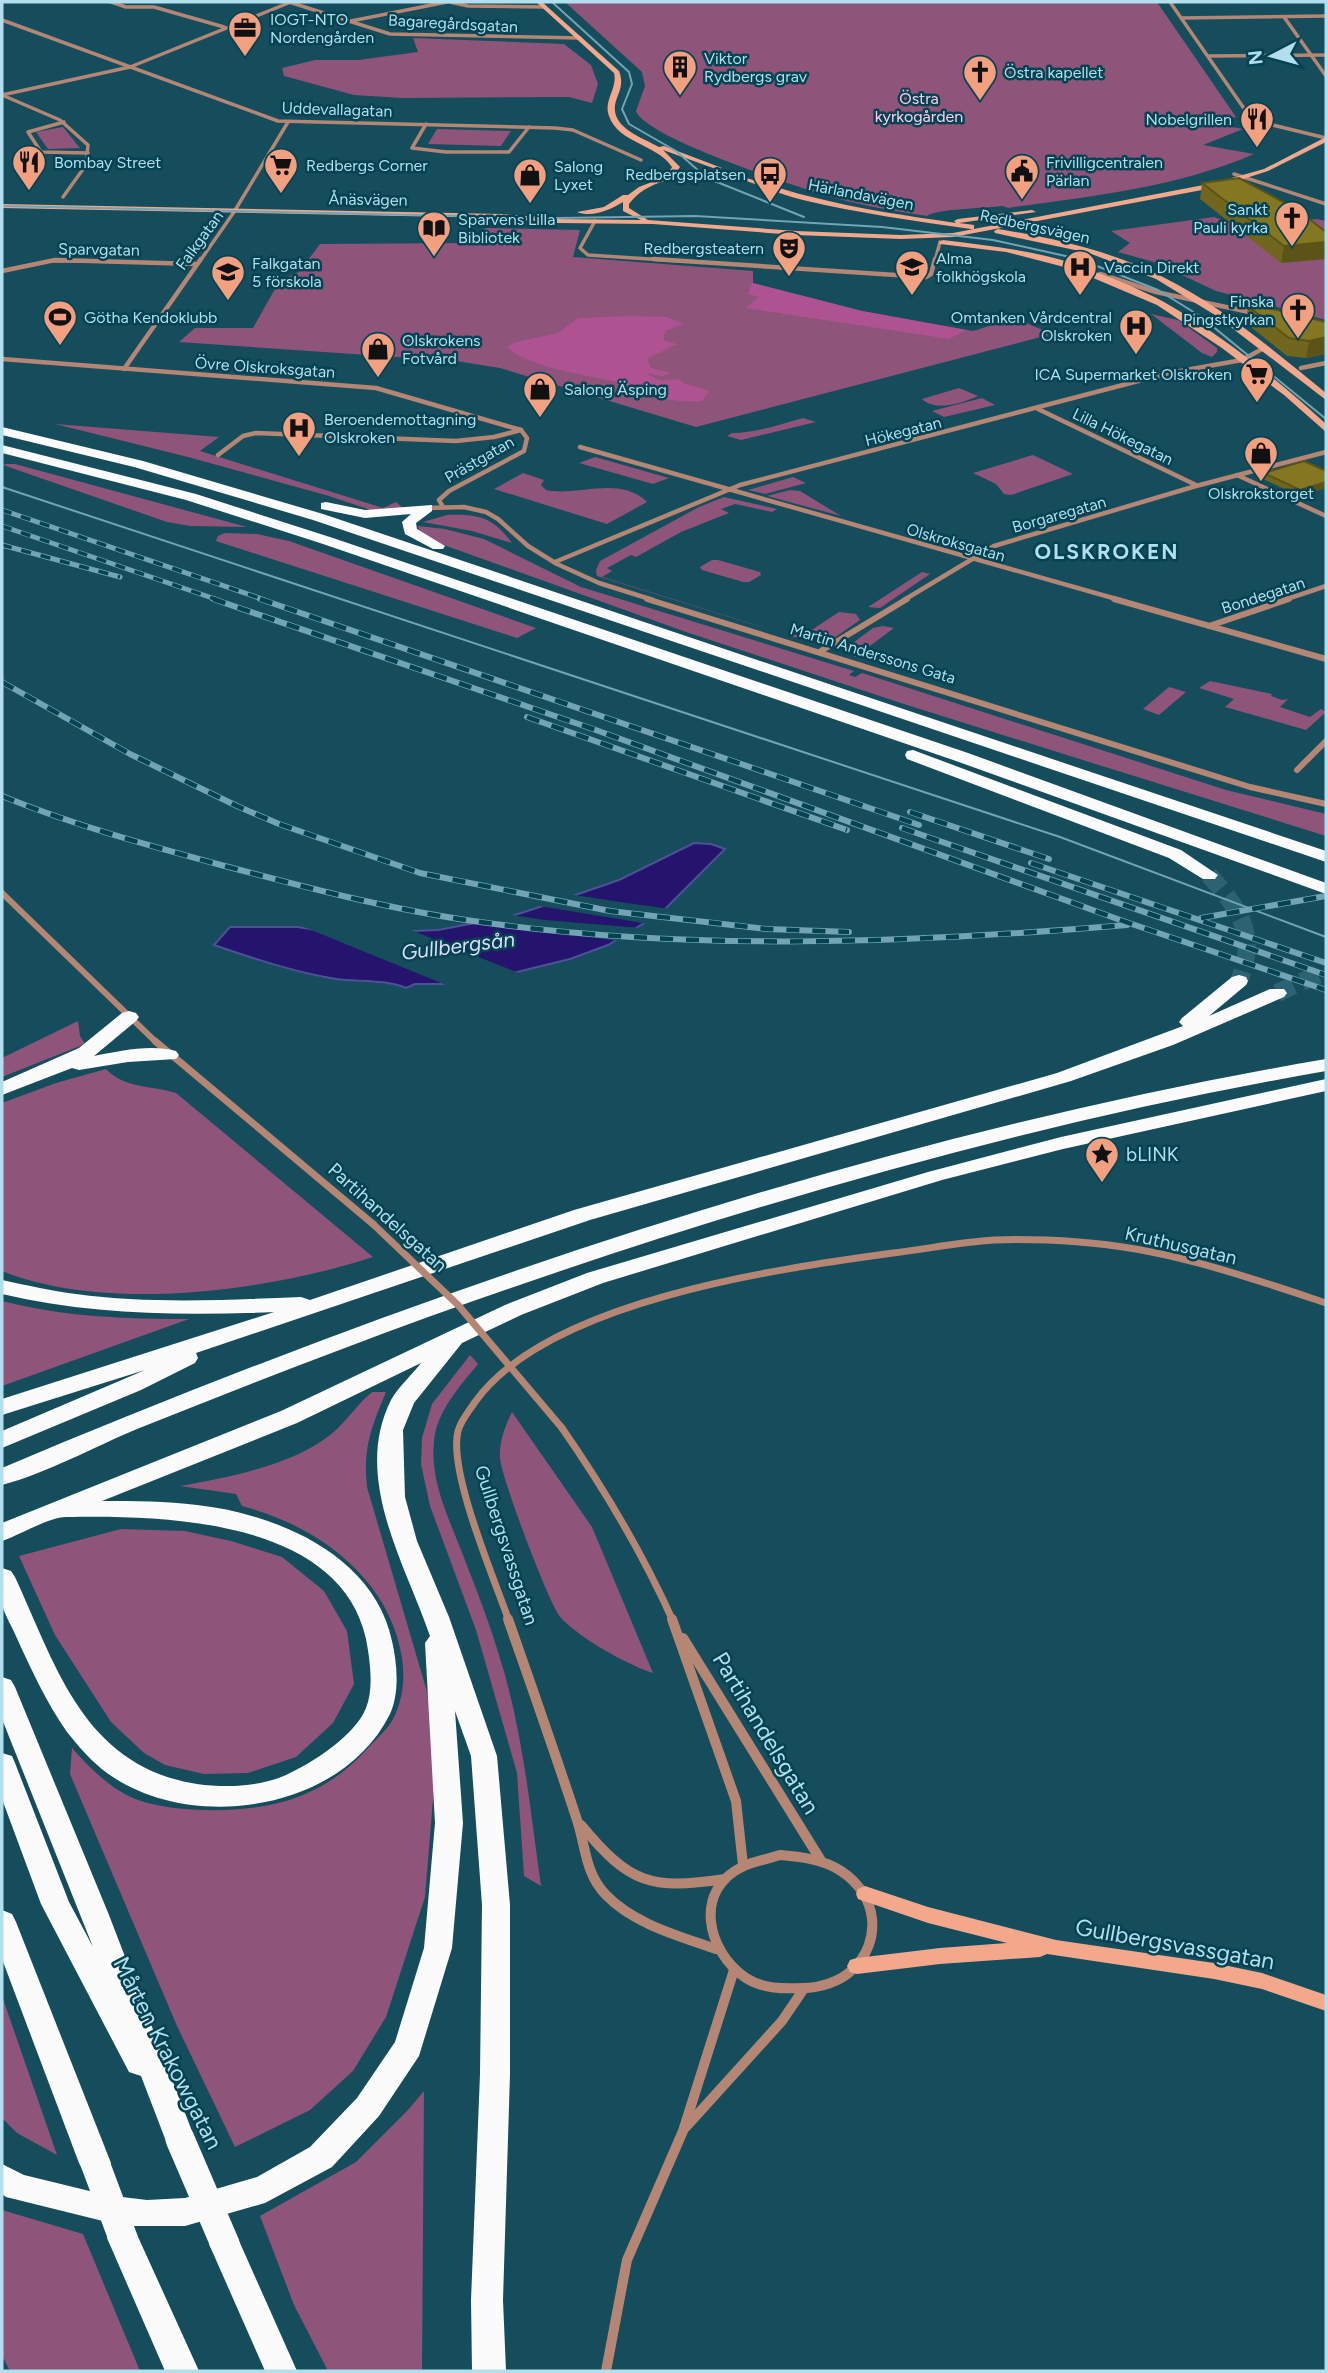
<svg xmlns="http://www.w3.org/2000/svg" width="1328" height="2373" viewBox="0 0 1328 2373" font-family="Figtree,sans-serif">
<style>
.green{fill:#8e547a}
.forest{fill:#ae5292}
.water{fill:#24146e;stroke:#4e5194;stroke-width:2}
.pier{fill:#154d5d}
.lines{fill:none;stroke-linecap:round;stroke-linejoin:round}
.highway-tunnel{stroke:#2c6373;stroke-width:18;stroke-dasharray:18 9;stroke-linecap:butt}
.street-far4{stroke:#b58674;stroke-width:3.5}
.street-far3{stroke:#b58674;stroke-width:4.5}
.street-far2{stroke:#b58674;stroke-width:6}
.street-far1{stroke:#b58674;stroke-width:7}
.street{stroke:#b58674;stroke-width:10}
.secondary{fill:#f3a88c;fill-rule:evenodd}
.highway{fill:#fbfbfb;fill-rule:evenodd}
.tram{stroke:#72a4b4;stroke-width:2}
.rail-far1-casing{stroke:#72a4b4;stroke-width:5}
.rail-casing{stroke:#72a4b4;stroke-width:6}
.rail-far1{stroke:#054252;stroke-width:3.5;stroke-dasharray:10;stroke-linecap:butt}
.rail{stroke:#054252;stroke-width:4.5;stroke-dasharray:13;stroke-linecap:butt}
.street-bridge{stroke:#b58674;stroke-width:7}
.highway-bridge{stroke:#fbfbfb;stroke-width:29}
.wall{fill:#71661d}
.shaded-wall{fill:#5c5318}
.building{fill:#837722;stroke:#5c5318;stroke-width:2}
.labels{text-anchor:middle;stroke-width:5;stroke-linejoin:round;paint-order:stroke}
.far-poi-label{font-size:16px;fill:#b1dfee;stroke:#054252;text-anchor:start}
.far-street-label{font-size:16px;fill:#b1dfee;stroke:#054252}
.far-park-label{font-size:16px;fill:#ffcdec;stroke:#054252}
.poi-label{font-size:19px;fill:#b1dfee;stroke:#054252;text-anchor:start}
.street-label{font-size:19px;fill:#b1dfee;stroke:#054252}
.far-district-label{font-size:21px;font-weight:bold;letter-spacing:2px;fill:#b1dfee;stroke:#054252}
.water-label{font-size:21px;font-style:italic;fill:#dbdef8;stroke:#054252}
.near-street-label{font-size:23px;fill:#b1dfee;stroke:#054252}
</style>
<rect width="100%" height="100%" fill="#154d5d"/>
<g class="green">
<path d="M565,2h592l79,115 -13,3 -2,5 22,4 -40,16 51,9c-78,34 -163,42 -246,54l-5,-2c-15,2 -69,3 -76,10 -35,-5 -72,-12 -106,-22 -32,-10 -176,-57 -185,-83l9,-25 -3,-14z"/>
<path d="M413,38l151,6 27,21 7,19 -6,19 -23,-6 -167,1 -48,-3 -70,-19 -2,-8 33,-8h43l60,-8z"/>
<path d="M63,127l17,21 -32,1 -12,-17z"/>
<path d="M437,129l74,2 -10,15 -73,-2z"/>
<path d="M1214,217l24,9 79,-7 9,2v99l-110,-29 -62,-29 -36,-10 12,-9 -19,-12z"/>
<path d="M486,228l94,2 -7,27 180,14v12l109,28 111,20 42,-13 37,16 -356,93 -196,-59 -44,-7 -277,-19 16,-14h58l27,-48 19,-8 21,-28 148,-1z"/>
<path d="M1151,314l27,6 39,28v4l-5,5 -10,-4z"/>
<path d="M959,388l19,8c-15,7 -43,16 -56,3z"/>
<path d="M982,398l13,7 -51,12 -12,-6z"/>
<path d="M803,418l13,4 -75,18 -14,-4 5,-3c24,0 49,-9 71,-15z"/>
<path d="M55,424l164,13 -19,14 183,57 13,-6 7,6 -29,3 -45,-15 -141,-39z"/>
<path d="M1033,455l40,19 -62,21 -7,-1 -8,-10 -23,-11z"/>
<path d="M595,457l74,21 -16,6 -74,-21z"/>
<path d="M6,464h9l232,63 -57,-1 -23,-4 -164,-57z"/>
<path d="M523,473l21,7 -3,5 5,5c32,7 73,-15 101,12l-40,22 -113,-35z"/>
<path d="M793,477l13,6 -41,11 -17,-4z"/>
<path d="M790,490l10,1 41,25 -74,-20z"/>
<path d="M724,497l53,12 -5,3 -37,-8 -14,5 8,4 -48,19 -45,25 -5,-2 -24,13 5,3 -10,6 189,59 9,-5 7,2 32,-21 17,2 4,6 -26,18 -30,2 -207,-64 -1,-6 4,-9 99,-54z"/>
<path d="M447,515c31,-1 46,2 65,28l-40,-12 -49,-9z"/>
<path d="M418,526l27,3 39,10 97,48 273,84 -5,4 6,2 7,-4 364,117 100,24v22l-419,-131 -221,-73 -245,-88 -22,-13z"/>
<path d="M225,533l32,1 32,7 247,87 -19,10 -301,-97 2,-5z"/>
<path d="M712,560h6l42,12 1,3 -12,7h-6l-41,-12 -2,-3z"/>
<path d="M922,572l8,2 -50,34 -12,-1z"/>
<path d="M883,626l11,2 -39,29 -4,-3 -1,-9 23,-17z"/>
<path d="M1210,681l62,13 -1,2 11,4 6,-1 -8,8 30,10 11,-8 5,3 -20,18 -81,-23 9,-8 -35,-11z"/>
<path d="M1169,687l17,5 -27,23 -16,-6z"/>
<path d="M78,1021l2,15 5,8 -83,33v-19z"/>
<path d="M106,1069c19,20 45,16 70,24l197,164c-104,34 -267,56 -371,14v-168l54,-20z"/>
<path d="M2,1301c62,16 123,18 187,18l-187,67z"/>
<path d="M470,1355l8,9c-18,22 -42,48 -44,78 -4,36 12,70 25,103 14,36 29,73 40,110 24,75 31,154 42,231l-17,-10 -7,-103 -41,-143 -46,-124 -9,-42 1,-26 10,-34z"/>
<path d="M372,1392h14c-15,36 -23,56 -19,95l63,215 4,85 -9,110 -39,120 -33,54 -43,39 -75,37 -58,-121 -107,-252 2,-26c19,21 39,42 66,52 45,15 123,14 167,-6 25,-10 46,-27 64,-47 7,-8 19,-18 24,-28 10,-20 12,-39 9,-61 -12,-80 -86,-133 -160,-152l-6,-12 -56,-8c50,-9 121,-22 158,-58 12,-12 21,-25 34,-36z"/>
<path d="M512,1412l80,115 61,146c-27,-9 -72,-34 -92,-55 -11,-11 -60,-141 -61,-160 -1,-17 5,-31 12,-46z"/>
<path d="M121,1529l64,2 46,10 51,16 42,34 23,40 7,53 -21,39 -37,34 -48,16 -44,1 -39,-9 -21,-12 -33,-31 -56,-87 -36,-79z"/>
<path d="M2,1996l55,159 -40,-22 -15,-15z"/>
<path d="M424,2091l-2,280h-94l-34,-66 -34,-89 96,-54 52,-52z"/>
<path d="M2,2210l81,24 57,137h-130l-8,-15z"/>
</g>
<g class="forest">
<path d="M752,283l110,28 104,19 -17,9 -203,-31 13,-11 -11,-3z"/>
<path d="M630,316l37,1 16,7 -16,6 -4,6 2,5 12,3 -30,15 4,9 20,5 -9,3 -17,-3 16,8 18,-2 4,4 26,8 -7,10c-18,2 -44,-2 -60,-8 -7,-3 -13,-8 -20,-10 -30,-7 -94,-15 -115,-36l9,-5 42,-9 20,-15z"/>
</g>
<path class="water" d="M694,843l17,1 14,5 -63,63 -54,33 -38,14 -53,13 -61,12h-41l-9,4c-22,-9 -47,-6 -70,-9 -42,-7 -81,-20 -122,-34l16,-18h68l41,7 99,-4 74,-14 43,-14 64,-22z"/>
<g class="pier">
<path d="M568,894l59,9 43,6 -21,15 -116,-19z"/>
<path d="M505,914l40,6 96,8 -20,13 -160,-19z"/>
<path d="M294,923l45,7 67,-2 115,46 -70,13z"/>
</g>
<g class="lines">
<g class="highway-tunnel">
<path d="M1209,875c31,35 49,59 30,106"/>
<path d="M1277,993l49,-22"/>
</g>
<g class="street-far4">
<path d="M111,2l15,5h28l70,20"/>
<path d="M289,2l101,32 190,4"/>
<path d="M450,2l18,4 77,1"/>
<path d="M1170,2l82,118 74,18"/>
<path d="M1284,17l42,59"/>
<path d="M1182,18l144,-2"/>
<path d="M2,20l276,101 277,7 18,2 68,30"/>
<path d="M351,21l96,-19"/>
<path d="M1209,56l117,-1"/>
<path d="M2,95l128,-28 161,-65"/>
<path d="M2,95l58,25 28,25 -2,20 -23,32"/>
<path d="M64,122l-36,10 13,20 47,1"/>
<path d="M426,124l-14,24 34,4h63l20,-25"/>
<path d="M1234,174l92,30"/>
<path d="M595,221l-15,27 8,7 92,6"/>
<path d="M50,261h41"/>
<path d="M200,261l34,-49 54,-90"/>
<path d="M935,261l5,-19"/>
</g>
<g class="street-far3">
<path d="M653,259l273,18 5,-3 4,-15"/>
<path d="M2,271l53,-11 141,4"/>
<path d="M1100,274l56,18 98,21"/>
<path d="M1232,324l8,-5 14,-2"/>
<path d="M2,359l374,29 145,42"/>
<path d="M1301,368l25,-5"/>
<path d="M124,369l77,-110"/>
<path d="M1038,409l158,76"/>
<path d="M580,447l540,153"/>
<path d="M218,455l25,-19 13,-3 200,8 38,-4 27,-7"/>
<path d="M1237,475l89,41"/>
<path d="M443,507l-4,-7 10,-9 75,-40 3,-13 -6,-8"/>
<path d="M427,508l37,-1 22,5 12,7 30,27 29,18 42,19 54,17"/>
<path d="M555,562l185,-77 429,-112 73,-13 22,-12"/>
<path d="M904,600l90,-54 202,-60 130,-34"/>
<path d="M1284,600l42,-14"/>
</g>
<g class="street-far2">
<path d="M647,599l603,188 76,17"/>
<path d="M1114,599l212,60"/>
<path d="M1209,626l80,-27"/>
<path d="M821,651l86,-52"/>
<path d="M1297,770l29,-29"/>
<path d="M2,893l155,150"/>
</g>
<g class="street-far1">
<path d="M155,1041l218,183"/>
<path d="M562,1428c43,62 80,124 111,193"/>
<path d="M509,1621c-15,-43 -61,-150 -51,-190 3,-11 11,-20 17,-29 72,-101 301,-133 418,-149 34,-4 67,-11 101,-13 29,-1 57,0 85,2 86,6 166,34 247,61"/>
</g>
<g class="street">
<path d="M508,1619c23,66 46,131 68,198 10,28 8,55 30,78 28,29 73,41 110,54"/>
<path d="M672,1619l64,182 7,64"/>
<path d="M683,1638l137,221"/>
<path d="M581,1825c49,59 69,65 144,54"/>
<path d="M780,1855c21,2 43,4 61,16 37,24 42,70 11,99 -12,12 -33,18 -49,18 -19,1 -40,1 -57,-10 -40,-27 -53,-89 -2,-112 11,-5 24,-7 36,-11z"/>
<path d="M686,2127l96,-106 21,-31"/>
<path d="M606,2371l21,-111 56,-129 51,-161"/>
</g>
<g class="secondary">
<path d="M536,2h6l77,69c4,10 2,17 -2,27 -11,28 22,38 42,49l5,-1 58,22 -6,1 -53,-19 17,17 -5,7c54,-10 87,12 137,23 47,12 96,19 144,26l-2,-2 4,-2 74,-9 4,2 -77,11 15,2v4h-3c-56,-8 -113,-16 -168,-29 -29,-7 -57,-23 -87,-25 -30,-1 -69,4 -87,29v4l19,12 148,11 105,4 52,-2 261,-50 50,-14 60,-31 2,-1v5l-58,29 -50,16 -265,50 -52,2 -105,-4 -143,-11 -97,-1 -54,-5 -500,-10v-4l500,10 54,5 85,1 -18,-9v-9c-13,8 -31,16 -46,10l27,-5 19,-12h5l11,-8 28,-11 5,-9c-15,-23 -54,-24 -63,-51 -6,-15 9,-28 5,-43z"/>
<path d="M998,229c56,9 112,22 163,47 61,30 113,75 165,117v7l-111,-85 -59,-36 -67,-26 -94,-20 -1,-2z"/>
<path d="M943,240c45,6 93,10 137,26 27,10 58,22 84,36 58,33 113,77 162,122v8l-42,-37 -62,-47 -65,-43 -85,-36 -66,-17 -66,-8 -1,-2z"/>
<path d="M865,1886l63,21 128,33 158,23 48,10 64,22v16l-64,-22 -48,-10 -167,-25 -7,3 -100,7 -83,10 -7,-2 -3,-6 3,-6 7,-2 83,-10 67,-5 -79,-20 -70,-24 -2,-5 2,-5z"/>
</g>
<g class="highway">
<path d="M2,427l141,34 180,53 1003,337v11l-1013,-342 -179,-53 -132,-32z"/>
<path d="M2,445l194,49 137,44 635,215 358,130v11l-370,-133 -633,-217 -137,-44 -184,-47z"/>
<path d="M326,502l39,8 67,-5v6l-16,12 1,6 28,17 -2,3h-10l-28,-15 -3,-12 9,-8 -46,4 -44,-9v-6z"/>
<path d="M913,750l268,100 37,25 -3,4h-12l-34,-21 -262,-99 -2,-4 2,-4z"/>
<path d="M1239,975l7,2 2,4 -2,4 -37,31 61,-27h14l3,4 -3,4 -111,48 -102,36 -481,139 -394,133 2,5 -3,5 -54,27 -139,58v-17l143,-61 -143,45v-16l272,-87c-92,4 -182,3 -272,-18v-14c24,5 49,11 74,14 74,10 150,6 225,3l9,3 264,-90 483,-137 126,-47 -4,-4 3,-4 50,-41z"/>
<path d="M129,1011l7,2 3,4 -3,4 -42,35c26,-5 56,-12 82,-5l3,4 -3,4 -48,3 -49,8 -7,-2 -70,27v-13l77,-34 43,-35z"/>
<path d="M1326,1059v12c-305,53 -604,141 -895,245 -99,36 -197,74 -294,113 -43,18 -90,44 -135,56v-17c422,-178 871,-332 1324,-409z"/>
<path d="M1326,1079v12l-263,58 -121,31 -339,103 -82,32 -59,28 -48,60 -11,27 2,67 12,44 32,76 48,139 13,149v169l-7,226 3,71h-34l-1,-71 9,-226 2,-169 -11,-149 -16,-45 8,112 -11,125 -33,108 -40,60 -47,51 -67,36 -80,23h-55l4,2 65,143h-34l-58,-133 5,-10 7,-3 -113,-28 -4,-3v-30l22,11 82,20 41,5 38,-2 72,-21 53,-30 47,-49 38,-56 29,-94 11,-125 -10,-180 5,-7c-25,-73 -78,-158 -39,-236 7,-13 21,-25 30,-37l-124,60 -195,78c32,0 64,0 95,4 80,9 177,50 195,136 5,22 8,51 -2,73 -48,97 -199,120 -283,59 -15,-11 -28,-26 -40,-41 -21,-30 -37,-65 -52,-98 -4,-9 -10,-19 -13,-29 -2,-11 0,-26 0,-37l9,3 4,6c42,91 69,189 182,207 29,4 62,3 89,-9 26,-12 69,-39 80,-67 8,-20 4,-48 0,-69 -26,-120 -203,-124 -300,-122 -17,0 -46,18 -64,24v-18l279,-112 224,-106 82,-32 341,-101 133,-35z"/>
<path d="M2,1677l9,3 4,7 94,228 86,224 -4,10 -11,4 -11,-4 -28,-73 -12,-4 -88,-168 -39,-105v-46l10,3 3,7 54,139 24,45 -91,-228z"/>
<path d="M2,1910l10,4 4,8 95,241 -5,10 -11,4 -11,-4 -5,-10 -77,-204z"/>
<path d="M225,2229l11,5 61,137h-32l-56,-127 5,-10z"/>
</g>
<g class="tram">
<path d="M552,2l77,70 3,12 -10,25 7,15 47,27 31,27 97,39"/>
<path d="M2,206l556,12 137,-2 187,11 111,13 86,19 79,31 42,26 126,103"/>
<path d="M2,487l1058,350 266,100"/>
</g>
<g class="rail-far1-casing">
<g id="rail-far1">
<path d="M2,510l263,90"/>
<path d="M2,526l216,74"/>
<path d="M2,545l118,32"/>
</g>
</g>
<g class="rail-casing">
<g id="rail">
<path d="M213,599l380,130 530,192 203,69"/>
<path d="M260,599l659,226"/>
<path d="M2,682l128,72 107,52 42,18 141,49 190,38 157,18 82,3"/>
<path d="M527,717l320,113"/>
<path d="M2,796c71,29 145,49 219,69 83,22 167,44 252,56 217,31 436,22 654,4"/>
<path d="M910,812l139,47"/>
<path d="M902,828l424,147"/>
<path d="M1031,863l295,100"/>
<path d="M1201,918l125,-22"/>
</g>
</g>
<use href="#rail-far1" class="rail-far1"/>
<use href="#rail" class="rail"/>
<path class="street-bridge" d="M373,1224l85,81 104,123"/>
<g class="highway-bridge">
<path d="M180,2139l45,105"/>
<path d="M95,2163l28,75"/>
</g>
</g>
<g class="wall">
<path d="M1202,183l94,26 -15,54 -81,-64z"/>
<path d="M1248,306l78,16v32l-20,4 -19,-2 -41,-33z"/>
<path d="M1326,471v17l-27,8 -36,-17 1,-6z"/>
</g>
<g class="shaded-wall">
<path d="M1326,242v17l-45,4 3,-17z"/>
<path d="M1326,337v17l-20,4 3,-17z"/>
<path d="M1326,482v6l-27,8 1,-6z"/>
</g>
<g class="building">
<path d="M1239,178l57,31 30,23v10l-42,4 -82,-63z"/>
<path d="M1255,305l71,17v15l-17,4 -20,-3 -41,-32z"/>
<path d="M1304,461l22,10v11l-26,8 -36,-17z"/>
</g>
<defs>
<g id="office-pin" transform="scale(1.75)"><path d="M0 17L-7.5 6A9.5 9.5 0 1 1 7.5 6Z" fill="#f3a081" stroke="#054252"/><path d="M-6-3h4V-5.5h4V-3h4V5H-6ZM-1-4.5V-3h2v-1.5ZM-6 0V1H6V0Z" fill="#111"/></g>
<g id="building-pin" transform="scale(1.75)"><path d="M0 17L-7.5 6A9.5 9.5 0 1 1 7.5 6Z" fill="#f3a081" stroke="#054252"/><path d="M-4-6H4V6H1V3H-1V6H-4ZM-2.5-4.3h1.7v1.8h-1.7ZM.8-4.3h1.7v1.8H.8ZM-2.5-1h1.7V.8h-1.7ZM.8-1h1.7V.8H.8Z" fill="#111"/></g>
<g id="church-pin" transform="scale(1.75)"><path d="M0 17L-7.5 6A9.5 9.5 0 1 1 7.5 6Z" fill="#f3a081" stroke="#054252"/><path d="M-1.2-6h2.4v3.5h3.3v2.4h-3.3V6h-2.4V-.1h-3.3v-2.4h3.3Z" fill="#111"/></g>
<g id="restaurant-pin" transform="scale(1.75)"><path d="M0 17L-7.5 6A9.5 9.5 0 1 1 7.5 6Z" fill="#f3a081" stroke="#054252"/><path d="M-5-6h1v4h1v-4h1v4h1v-4h1v5L-1.5 .5V6h-2V.5L-5-1ZM5-6V6H3V1.5H1.5Q1.5-4 5-6Z" fill="#111"/></g>
<g id="supermarket-pin" transform="scale(1.75)"><path d="M0 17L-7.5 6A9.5 9.5 0 1 1 7.5 6Z" fill="#f3a081" stroke="#054252"/><path d="M-6-5.5h2.5l.6 2H6L4.5 2H-2.5L-4.4-4H-6ZM-1.5 3.2a1.3 1.3 0 1 0 .1 0ZM3 3.2a1.3 1.3 0 1 0 .1 0Z" fill="#111"/></g>
<g id="civic-pin" transform="scale(1.75)"><path d="M0 17L-7.5 6A9.5 9.5 0 1 1 7.5 6Z" fill="#f3a081" stroke="#054252"/><path d="M-.6-6.5H3V-4.5H.6V-3L4-1V1h2V6H-6V1h2V-1L-.6-3ZM-1.2 2.5V6h2.4V2.5Z" fill="#111"/></g>
<g id="bus-pin" transform="scale(1.75)"><path d="M0 17L-7.5 6A9.5 9.5 0 1 1 7.5 6Z" fill="#f3a081" stroke="#054252"/><path d="M-5-6H5V4H4V6H2V4H-2V6H-4V4H-5ZM-3.5-4V0h7V-4ZM-3.5 1.2v1.5H-2V1.2ZM2 1.2v1.5H3.5V1.2Z" fill="#111"/></g>
<g id="shop-pin" transform="scale(1.75)"><path d="M0 17L-7.5 6A9.5 9.5 0 1 1 7.5 6Z" fill="#f3a081" stroke="#054252"/><path d="M-5-2.5h2.3a2.7 3.5 0 0 1 5.4 0H5L5.5 6h-11ZM-1.5-2.5h3a1.5 2.3 0 0 0-3 0Z" fill="#111"/></g>
<g id="library-pin" transform="scale(1.75)"><path d="M0 17L-7.5 6A9.5 9.5 0 1 1 7.5 6Z" fill="#f3a081" stroke="#054252"/><path d="M-6-4Q-3-5.5-.7-3.5V5Q-3 3-6 4ZM6-4Q3-5.5 .7-3.5V5Q3 3 6 4Z" fill="#111"/></g>
<g id="theatre-pin" transform="scale(1.75)"><path d="M0 17L-7.5 6A9.5 9.5 0 1 1 7.5 6Z" fill="#f3a081" stroke="#054252"/><path d="M-5-5.5Q0-4 5-5.5V0Q5 5 0 6Q-5 5-5 0ZM-3.3-2.5H-1v1.5H-3.3ZM1-2.5H3.3v1.5H1ZM-2.8 1Q0 5.5 2.8 1Z" fill="#111"/></g>
<g id="university-pin" transform="scale(1.75)"><path d="M0 17L-7.5 6A9.5 9.5 0 1 1 7.5 6Z" fill="#f3a081" stroke="#054252"/><path d="M0-5L7-2L0 1L-7-2ZM-4 1L0 2.5L4 1V4Q0 6-4 4Z" fill="#111"/></g>
<g id="hospital-pin" transform="scale(1.75)"><path d="M0 17L-7.5 6A9.5 9.5 0 1 1 7.5 6Z" fill="#f3a081" stroke="#054252"/><path d="M-5-5h3v3.5h4V-5h3V5h-3V1.5h-4V5h-3Z" fill="#111"/></g>
<g id="school-pin" transform="scale(1.75)"><path d="M0 17L-7.5 6A9.5 9.5 0 1 1 7.5 6Z" fill="#f3a081" stroke="#054252"/><path d="M0-5L7-2L0 1L-7-2ZM-4 1L0 2.5L4 1V4Q0 6-4 4Z" fill="#111"/></g>
<g id="stadium-pin" transform="scale(1.75)"><path d="M0 17L-7.5 6A9.5 9.5 0 1 1 7.5 6Z" fill="#f3a081" stroke="#054252"/><path d="M0-5a6.5 5 0 1 0 0 10a6.5 5 0 1 0 0-10ZM-3.5-1.8h7v3.6h-7Z" fill="#111"/></g>
<g id="sight-pin" transform="scale(1.75)"><path d="M0 17L-7.5 6A9.5 9.5 0 1 1 7.5 6Z" fill="#f3a081" stroke="#054252"/><path d="M0-6L1.8-2.2L6-1.7L2.9 1.2L3.7 5.4L0 3.3L-3.7 5.4L-2.9 1.2L-6-1.7L-1.8-2.2Z" fill="#111"/></g>
</defs>
<g fill-rule="evenodd">
<use href="#office-pin" x="245" y="28"/>
<use href="#building-pin" x="680" y="67"/>
<use href="#church-pin" x="980" y="72"/>
<use href="#restaurant-pin" x="1257" y="119"/>
<use href="#restaurant-pin" x="29" y="162"/>
<use href="#supermarket-pin" x="281" y="165"/>
<use href="#civic-pin" x="1022" y="171"/>
<use href="#bus-pin" x="770" y="174"/>
<use href="#shop-pin" x="530" y="175"/>
<use href="#church-pin" x="1292" y="218"/>
<use href="#library-pin" x="434" y="228"/>
<use href="#theatre-pin" x="789" y="248"/>
<use href="#university-pin" x="912" y="267"/>
<use href="#hospital-pin" x="1080" y="267"/>
<use href="#school-pin" x="228" y="272"/>
<use href="#church-pin" x="1298" y="310"/>
<use href="#stadium-pin" x="60" y="317"/>
<use href="#hospital-pin" x="1136" y="326"/>
<use href="#shop-pin" x="378" y="349"/>
<use href="#supermarket-pin" x="1257" y="374"/>
<use href="#shop-pin" x="540" y="389"/>
<use href="#hospital-pin" x="299" y="428"/>
<use href="#shop-pin" x="1261" y="453"/>
<use href="#sight-pin" x="1102" y="1154"/>
</g>
<g class="labels">
<g class="far-poi-label">
<text x="270" y="25">IOGT-NTO<tspan x="270" dy="18">Nordengården</tspan></text>
<text x="704" y="64">Viktor<tspan x="704" dy="18">Rydbergs grav</tspan></text>
<text x="1004" y="78">Östra kapellet</text>
<text x="1232" y="125" text-anchor="end">Nobelgrillen</text>
<text x="54" y="168">Bombay Street</text>
<text x="1046" y="168">Frivilligcentralen<tspan x="1046" dy="18">Pärlan</tspan></text>
<text x="306" y="171">Redbergs Corner</text>
<text x="554" y="172">Salong<tspan x="554" dy="18">Lyxet</tspan></text>
<text x="746" y="180" text-anchor="end">Redbergsplatsen</text>
<text x="1268" y="215" text-anchor="end">Sankt<tspan x="1268" dy="18">Pauli kyrka</tspan></text>
<text x="458" y="225">Sparvens Lilla<tspan x="458" dy="18">Bibliotek</tspan></text>
<text x="764" y="254" text-anchor="end">Redbergsteatern</text>
<text x="936" y="264">Alma<tspan x="936" dy="18">folkhögskola</tspan></text>
<text x="252" y="269">Falkgatan<tspan x="252" dy="18">5 förskola</tspan></text>
<text x="1104" y="273">Vaccin Direkt</text>
<text x="1274" y="307" text-anchor="end">Finska<tspan x="1274" dy="18">Pingstkyrkan</tspan></text>
<text x="84" y="323">Götha Kendoklubb</text>
<text x="1112" y="323" text-anchor="end">Omtanken Vårdcentral<tspan x="1112" dy="18">Olskroken</tspan></text>
<text x="402" y="346">Olskrokens<tspan x="402" dy="18">Fotvård</tspan></text>
<text x="1232" y="380" text-anchor="end">ICA Supermarket Olskroken</text>
<text x="564" y="395">Salong Äsping</text>
<text x="324" y="425">Beroendemottagning<tspan x="324" dy="18">Olskroken</tspan></text>
<text x="1261" y="499" text-anchor="middle">Olskrokstorget</text>
</g>
<g class="far-street-label">
<text transform="translate(453 23) rotate(3)" y="6">Bagaregårdsgatan</text>
<text transform="translate(337 109) rotate(2)" y="6">Uddevallagatan</text>
<text transform="translate(861 194) rotate(11)" y="6">Härlandavägen</text>
<text transform="translate(368 199) rotate(1)" y="6">Ånäsvägen</text>
<text transform="translate(1035 226) rotate(12)" y="6">Redbergsvägen</text>
<text transform="translate(199 240) rotate(-54)" y="6">Falkgatan</text>
<text transform="translate(99 249) rotate(1)" y="6">Sparvgatan</text>
<text transform="translate(265 367) rotate(4)" y="6">Övre Olskroksgatan</text>
<text transform="translate(903 431) rotate(-14)" y="6">Hökegatan</text>
<text transform="translate(1123 436) rotate(26)" y="6">Lilla Hökegatan</text>
<text transform="translate(479 459) rotate(-30)" y="6">Prästgatan</text>
<text transform="translate(1059 514) rotate(-16)" y="6">Borgaregatan</text>
<text transform="translate(956 542) rotate(16)" y="6">Olskroksgatan</text>
<text transform="translate(1263 595) rotate(-18)" y="6">Bondegatan</text>
<text transform="translate(873 653) rotate(17)" y="6">Martin Anderssons Gata</text>
</g>
<g class="far-park-label">
<text x="919" y="104">Östra<tspan x="919" dy="18">kyrkogården</tspan></text>
</g>
<g class="poi-label">
<text x="1126" y="1161">bLINK</text>
</g>
<g class="street-label">
<text transform="translate(388 1217) rotate(42)" y="7">Partihandelsgatan</text>
<text transform="translate(1181 1245) rotate(13)" y="7">Kruthusgatan</text>
<text transform="translate(507 1545) rotate(72)" y="7">Gullbergsvassgatan</text>
</g>
<g class="far-district-label">
<text x="1107" y="559">OLSKROKEN</text>
</g>
<g class="water-label">
<text transform="translate(458 946) rotate(-7)" y="7">Gullbergsån</text>
</g>
<g class="near-street-label">
<text transform="translate(766 1733) rotate(59)" y="8">Partihandelsgatan</text>
<text transform="translate(1175 1944) rotate(10)" y="8">Gullbergsvassgatan</text>
<text transform="translate(168 2053) rotate(63)" y="8">Mårten Krakowgatan</text>
</g>
</g>
<rect width="1328" height="2373" fill="none" stroke="#b1dfee" stroke-width="7"/>
<g transform="translate(1272 56) rotate(264)" stroke="#054252" stroke-width="5" paint-order="stroke">
<path d="M0-5L12 26L0 18L-12 26Z" fill="#b1dfee"/>
<text y="-10" font-size="19" font-weight="bold" text-anchor="middle" fill="#b1dfee">N</text>
</g>
</svg>
